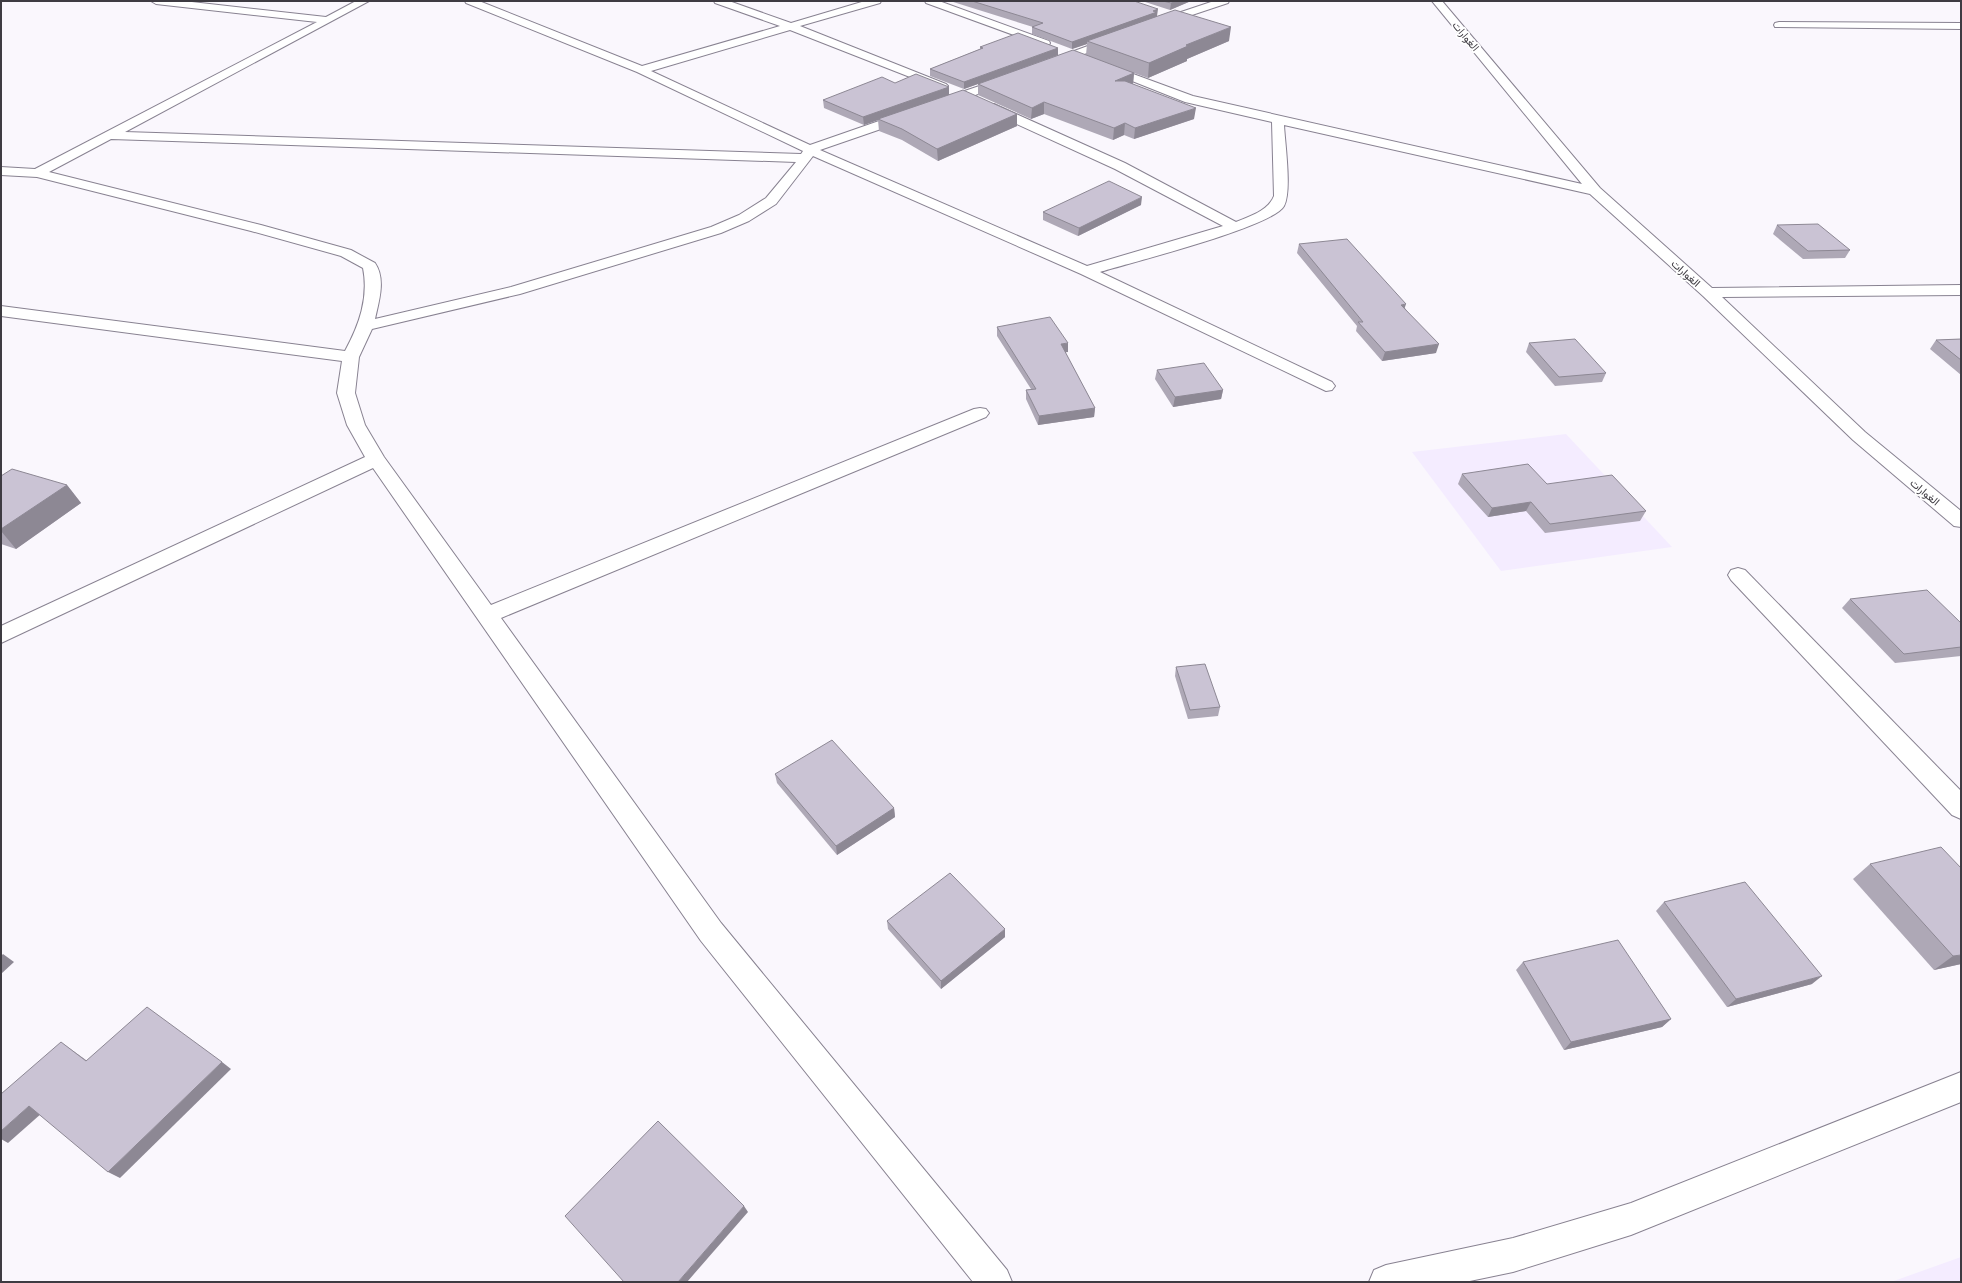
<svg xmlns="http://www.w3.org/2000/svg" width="1962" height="1283" viewBox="0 0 1962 1283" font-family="Georgia,Vazirmatn,serif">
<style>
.built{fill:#f4ecff}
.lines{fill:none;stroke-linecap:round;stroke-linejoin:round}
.minor-casing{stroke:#888291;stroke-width:2}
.minor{fill:#fff;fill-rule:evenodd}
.wall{fill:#aea8b6}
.shaded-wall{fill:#8d8894}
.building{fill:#cac3d4;stroke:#8d8894}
.labels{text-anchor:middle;stroke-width:3.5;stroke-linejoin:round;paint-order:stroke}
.far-street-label{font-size:11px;fill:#3e3b42;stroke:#fff}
</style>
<rect width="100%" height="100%" fill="#faf7fd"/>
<g class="built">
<path d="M1566,434l106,113 -171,24 -89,-119z"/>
<path d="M1961,1257v25h-70z"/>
</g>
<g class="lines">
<g class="minor-casing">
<g id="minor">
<path d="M151,1h32l143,16 30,-16h13l-244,131 676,22 2,-3 -166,-79 -171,-69 -1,-2h14l163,65 138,-40 -65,-23 -1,-2h15l62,22 74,-22h16l-1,2 -80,23 146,58 2,2 -2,2h-8l-148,-58 -139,41 159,74 92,-32h8l2,3 -2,3 -90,31 267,116 136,-40 -108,-57 -129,-59 -2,-3 2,-3h8l131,59 111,59c14,-6 32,-11 38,-26l-2,-74 -87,-20 -83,-33 -2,-2 2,-2 4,-1 87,32 389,88 -150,-183h10l158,187 112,100 249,-3v10l-239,2 143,135 96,79v16l-7,-1 -101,-86 -150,-144 -113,-102 -306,-69c1,19 8,66 0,81 -11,21 -155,57 -184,66l232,110 3,4 -3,4 -6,1 -245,-117 -268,-118 -37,48 -27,17 -28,12 -201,61 -148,35 -13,28 -4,36 10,32 19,32 107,148 483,-196 6,-1 6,1 3,4 -3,4 -485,201 220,305 286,347 5,12h-39l-272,-341 -328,-473 -372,175v-17l364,-169 -18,-32 -10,-32 5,-32 -341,-45v-10l344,45c14,-26 24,-53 18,-83l-22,-12 -90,-25 -214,-54 -36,-2v-8l34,2 282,-147 -161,-18zM111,139l685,23 -30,36 -27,17 -28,12 -200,60 -136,32c4,-18 11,-40 0,-56l-24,-13 -90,-25 -212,-53z"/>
<path d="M925,1h14l110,40 1,2 -1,2h-8l-115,-42z"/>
<path d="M1214,1h15l-1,2 -66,22 -4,1 -5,-3 1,-2z"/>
<path d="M1779,22l182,1v6l-186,-2 -1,-2 1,-2z"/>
<path d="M1115,36l4,1 1,2 -1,2 -64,24h-8l-2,-2 2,-2z"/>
<path d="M1006,77l6,3 -2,2 -64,24 -4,1 -6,-4 2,-3z"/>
<path d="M1738,568l7,2 216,221v28l-9,-4 -221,-235 -3,-5 3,-5z"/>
<path d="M1961,1072v30l-330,133 -118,37 -48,10h-96l5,-12 12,-5 127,-27 118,-35z"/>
</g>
</g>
<use href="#minor" class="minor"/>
</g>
<g class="wall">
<path d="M950,1h184l23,15 -1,1 73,24 -42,18v2l-39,17 -14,-5 -1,11 61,35 -60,20 -10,-4 -11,5 -69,-26 -13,5 -53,-24v-11l-14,5 -34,-13v-7l50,-20v-2l78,1v7h28l1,-11 -15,5 -40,-15v-7h1z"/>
<path d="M1142,1h49l-21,9z"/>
<path d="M895,83l54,11 68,20v12l-79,35 -36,-21 -23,-9 -1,-11 -14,5 -40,-17 -1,-8z"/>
<path d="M1141,205l-63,31 -35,-16v-8z"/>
<path d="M1777,225l73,25 -5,8 -42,1 -30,-25z"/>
<path d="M1299,244l106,64 31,45 -54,8 -26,-30 1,-5 -60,-73z"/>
<path d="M997,327l71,25h-3l30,56 -1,9 -56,8 -12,-26v-9l5,-1 -34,-53z"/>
<path d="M1961,339v36l-31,-26 6,-9z"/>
<path d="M1529,343l77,30 -4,9 -47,4 -29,-34z"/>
<path d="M1157,370l66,20 -2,9 -48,8 -18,-28z"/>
<path d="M1462,474l85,10 99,27 -6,10 -95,12 -19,-22 -38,6 -30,-33z"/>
<path d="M1,476l66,9 14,18 -65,46 -15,-5z"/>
<path d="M1850,599l111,24v33l-66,7 -53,-55z"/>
<path d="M1176,667l44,40 -2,9 -30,3 -13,-43z"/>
<path d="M775,774l119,34 1,9 -58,38 -60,-72z"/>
<path d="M1870,864l91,100 -27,6 -81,-91z"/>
<path d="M1664,902l148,82 -85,23 -71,-96z"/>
<path d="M887,921l118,16 -64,52 -53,-60z"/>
<path d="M1523,962l148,57 -9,8 -98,23 -48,-80z"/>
</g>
<g class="shaded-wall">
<path d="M1176,1h15l-21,9 1,-7z"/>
<path d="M1158,9l-1,7h-1v3l-69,22v3l-15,5v-7z"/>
<path d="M1231,27l-2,14 -42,18v2l-39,17 1,-15 37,-18z"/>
<path d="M1058,48v7l-94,34v-7z"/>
<path d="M1134,73l-1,11 -18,-3z"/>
<path d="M949,87v8l-85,30 -1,-8z"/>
<path d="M1044,102v12l-13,5 1,-11z"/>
<path d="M1196,108l-2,11 -60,20 1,-11z"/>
<path d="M1017,114v12l-79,35 -1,-12z"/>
<path d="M1125,123l-1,12 -11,5 1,-12z"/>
<path d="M1142,197l-1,8 -63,31 1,-8z"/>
<path d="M1406,304l-3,9 -2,-8z"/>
<path d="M1068,343v9l-8,1 1,-9z"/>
<path d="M1439,344l-3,9 -54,8 3,-9z"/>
<path d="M1223,390l-2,9 -48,8 2,-10z"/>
<path d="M1095,408l-1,9 -56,8 1,-9z"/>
<path d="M67,485l14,18 -65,46 -15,-18v-2z"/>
<path d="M1531,502l-5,9 -38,6 4,-9z"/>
<path d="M894,808l1,9 -58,38 -1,-9z"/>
<path d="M1005,929v8l-64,52v-8z"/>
<path d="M3,954l11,8 -13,12v-18z"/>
<path d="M1961,955v9l-27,6 19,-14z"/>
<path d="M1822,976l-10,8 -85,23 9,-8z"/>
<path d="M1671,1019l-9,8 -98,23 7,-8z"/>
<path d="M61,1042l11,8 25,18 -11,-7z"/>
<path d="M222,1062l9,7 -111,109 -12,-6z"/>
<path d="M29,1106l13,7 -34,30 -7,-4v-8z"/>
<path d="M744,1206l4,6 -61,70h-9z"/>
</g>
<g class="building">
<path d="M972,1h162l24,8 -5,2 4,1 -85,30 -40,-15 11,-4z"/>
<path d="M1163,1h13l-5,2z"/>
<path d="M1175,10l56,17 -45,18 2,1 -39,17 -62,-22z"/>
<path d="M1018,33l40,15 -94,34 -34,-13 53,-21 -3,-1z"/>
<path d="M1073,50l61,23 -19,8h10l71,27 -61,20 -10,-5 -11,5 -70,-26 -12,6 -54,-24z"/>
<path d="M916,74l33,13 -86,30 -40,-17 59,-23 13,6z"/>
<path d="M963,90l54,24 -80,35 -35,-20 -24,-10z"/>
<path d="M1109,181l33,16 -63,31 -36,-16z"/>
<path d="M1818,224l32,26 -42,1 -31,-26z"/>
<path d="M1347,239l59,65 -5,1 38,39 -54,8 -27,-30h5l-64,-78z"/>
<path d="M1050,317l18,26 -7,1 34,64 -56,8 -13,-26 10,-1 -39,-62z"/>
<path d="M1575,339l31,34 -47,4 -30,-34z"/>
<path d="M1961,339v21l-25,-20z"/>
<path d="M1204,363l19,27 -48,7 -18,-27z"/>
<path d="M1528,464l19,20 65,-9 34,36 -96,13 -19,-22 -39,6 -30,-34z"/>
<path d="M12,469l55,16 -66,44v-53z"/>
<path d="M1927,590l34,33v24l-57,7 -54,-55z"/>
<path d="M1205,664l15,43 -30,3 -14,-43z"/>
<path d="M832,740l62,68 -58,38 -61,-72z"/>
<path d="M1941,847l20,21v87l-8,1 -83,-92z"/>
<path d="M950,873l55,56 -64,52 -54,-60z"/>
<path d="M1745,882l77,94 -86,23 -72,-97z"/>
<path d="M1618,940l53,79 -100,23 -48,-80z"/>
<path d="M147,1007l75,55 -114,110 -79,-66 -28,25v-37l60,-52 25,19z"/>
<path d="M658,1121l86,85 -66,76h-54l-59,-66z"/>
</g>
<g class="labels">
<g class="far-street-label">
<text transform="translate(1466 36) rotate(50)" y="4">الغوارات</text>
<text transform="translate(1686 273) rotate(42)" y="4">الغوارات</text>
<text transform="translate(1925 492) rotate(40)" y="4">الغوارات</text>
</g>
</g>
<rect width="1962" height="1283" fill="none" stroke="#3e3b42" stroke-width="4"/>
</svg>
